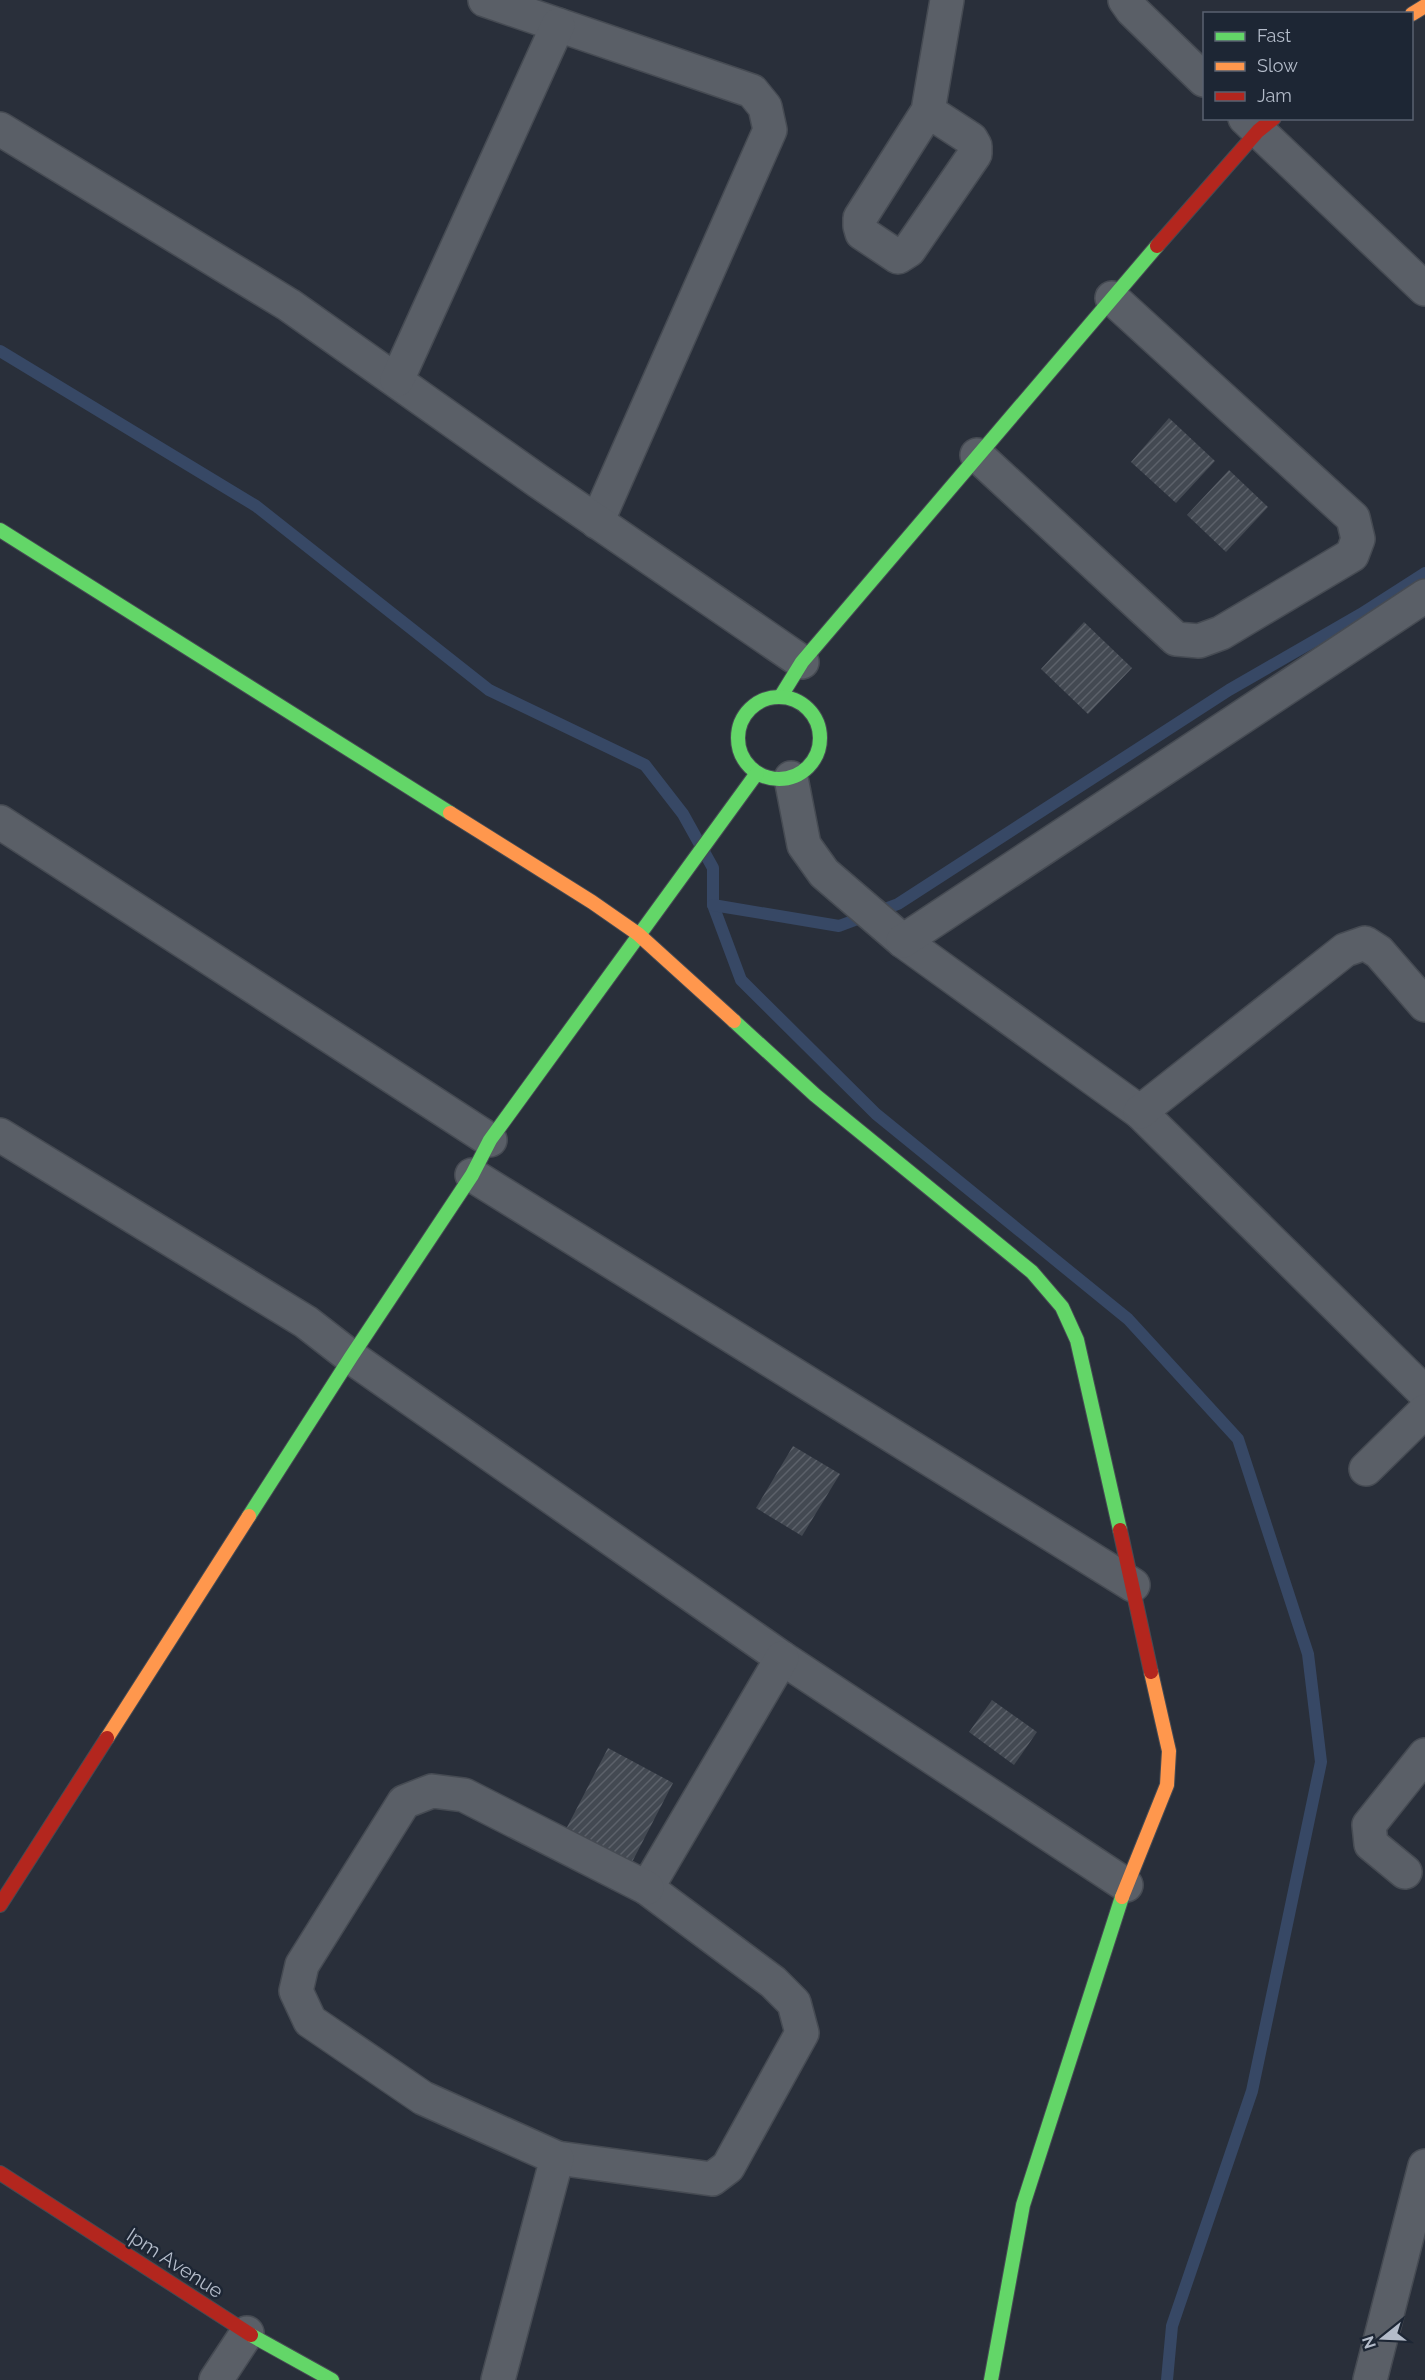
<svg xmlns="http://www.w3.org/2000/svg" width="1425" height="2380" viewBox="0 0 1425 2380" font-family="Raleway,sans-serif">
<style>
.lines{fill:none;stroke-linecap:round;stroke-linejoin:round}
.stream{stroke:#374865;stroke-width:12}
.building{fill:url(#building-hatch)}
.street-casing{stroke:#464b53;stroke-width:36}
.fast-casing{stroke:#464b53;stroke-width:16}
.slow-casing{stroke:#464b53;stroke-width:16}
.jam-casing{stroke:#464b53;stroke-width:16}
.street{stroke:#5a5f67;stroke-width:33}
.fast{stroke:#63d668;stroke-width:14}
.slow{stroke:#ff974d;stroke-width:14}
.jam{stroke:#b3261e;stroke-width:14}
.labels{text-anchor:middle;stroke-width:5;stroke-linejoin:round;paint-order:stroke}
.street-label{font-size:20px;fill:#b4bcca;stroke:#1d2634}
</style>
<defs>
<pattern id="building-hatch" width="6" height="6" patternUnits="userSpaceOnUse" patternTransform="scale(1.5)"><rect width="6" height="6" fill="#434952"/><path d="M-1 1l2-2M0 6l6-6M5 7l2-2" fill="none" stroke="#5c616a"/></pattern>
</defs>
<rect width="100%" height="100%" fill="#292f3a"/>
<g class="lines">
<g class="stream">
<path d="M0,351l256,155 233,184 156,75 38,49 30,54v37l28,75 135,134 252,205 110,120 70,215 13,108 -69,329 -80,235 -5,54"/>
<path d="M713,905l126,21 59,-22 331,-214 132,-76 64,-41"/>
</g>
</g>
<g class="building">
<path d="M1169,418l46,43 -39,42 -45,-41z"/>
<path d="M1229,470l39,37 -42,45 -39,-37z"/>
<path d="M1084,622l48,46 -44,46 -47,-45z"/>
<path d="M793,1446l47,28 -38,62 -46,-28z"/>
<path d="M992,1700l45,32 -23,33 -45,-33z"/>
<path d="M608,1748l65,35 -44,85 -65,-35z"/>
</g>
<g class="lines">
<g class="street-casing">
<g id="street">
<path d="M485,0l267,91 13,16 5,23 -173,392"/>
<path d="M1125,0l7,10 72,70"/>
<path d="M928,111l43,28 4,7v8l-66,96 -11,7 -36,-24 -2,-7v-8l68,-107 19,-111"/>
<path d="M1245,118l180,171"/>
<path d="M0,129l289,176 249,176 264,181"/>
<path d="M397,380l161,-355"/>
<path d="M977,455l199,184 23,2 22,-8 131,-78 6,-16 -5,-21 -241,-220"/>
<path d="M791,778l13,67 20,28 79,68 237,171 285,281"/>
<path d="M0,822l490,318"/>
<path d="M903,941l522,-345"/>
<path d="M1140,1112l205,-162 20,-7 14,9 46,53"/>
<path d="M0,1135l306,187 45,35 431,301 344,227"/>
<path d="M472,1175l661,410"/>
<path d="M1366,1469l59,-58"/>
<path d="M1405,1872l-34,-28 -2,-19 56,-70"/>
<path d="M557,2158l155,21 16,-12 74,-134 -8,-30 -21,-21 -126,-94 135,-230"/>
<path d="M216,2380l31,-47"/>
<path d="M498,2380l59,-222 -134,-60 -113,-77 -14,-30 6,-26 102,-163 28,-11 32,4 183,93"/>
<path d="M1370,2380l55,-214"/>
</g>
</g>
<g class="fast-casing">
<g id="fast">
<path d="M0,530l450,283"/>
<path d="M781,696l21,-34 355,-416"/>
<circle cx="779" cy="738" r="41"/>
<path d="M734,1021l81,74 217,177 30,35 15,33 43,190"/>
<path d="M249,1516l102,-159 121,-182 18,-35 267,-367"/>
<path d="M251,2335l81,45"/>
<path d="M991,2380l32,-175 99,-308"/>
</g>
</g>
<g class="slow-casing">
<g id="slow">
<path d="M1412,14l13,-8"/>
<path d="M450,813l142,89 46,32 96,87"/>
<path d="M107,1738l142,-222"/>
<path d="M1122,1897l45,-112 2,-34 -18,-79"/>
</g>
</g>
<g class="jam-casing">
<g id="jam">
<path d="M1157,246l101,-115 16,-13"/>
<path d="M1120,1530l31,142"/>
<path d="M0,1905l107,-167"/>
<path d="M0,2173l251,162"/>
</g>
</g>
<use href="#street" class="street"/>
<use href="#fast" class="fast"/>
<use href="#slow" class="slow"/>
<use href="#jam" class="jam"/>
</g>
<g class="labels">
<g class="street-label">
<text transform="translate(175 2263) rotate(33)" y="7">Ipm Avenue</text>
</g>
</g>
<rect x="1203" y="12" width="210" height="108" fill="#1d2634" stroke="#596270" stroke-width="1.5"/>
<rect x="1215" y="32" width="30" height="9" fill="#63d668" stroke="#596270" stroke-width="1.5"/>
<text x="1257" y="42" font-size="18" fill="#b4bcca">Fast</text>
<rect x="1215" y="62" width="30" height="9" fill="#ff974d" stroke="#596270" stroke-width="1.5"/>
<text x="1257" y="72" font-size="18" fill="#b4bcca">Slow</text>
<rect x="1215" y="92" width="30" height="9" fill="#b3261e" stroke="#596270" stroke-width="1.5"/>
<text x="1257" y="102" font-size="18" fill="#b4bcca">Jam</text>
<g transform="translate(1383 2338) rotate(252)" stroke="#1d2634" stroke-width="4.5" paint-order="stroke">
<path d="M0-4.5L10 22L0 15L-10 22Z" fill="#b4bcca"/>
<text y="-9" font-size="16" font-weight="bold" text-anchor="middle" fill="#b4bcca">N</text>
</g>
</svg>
